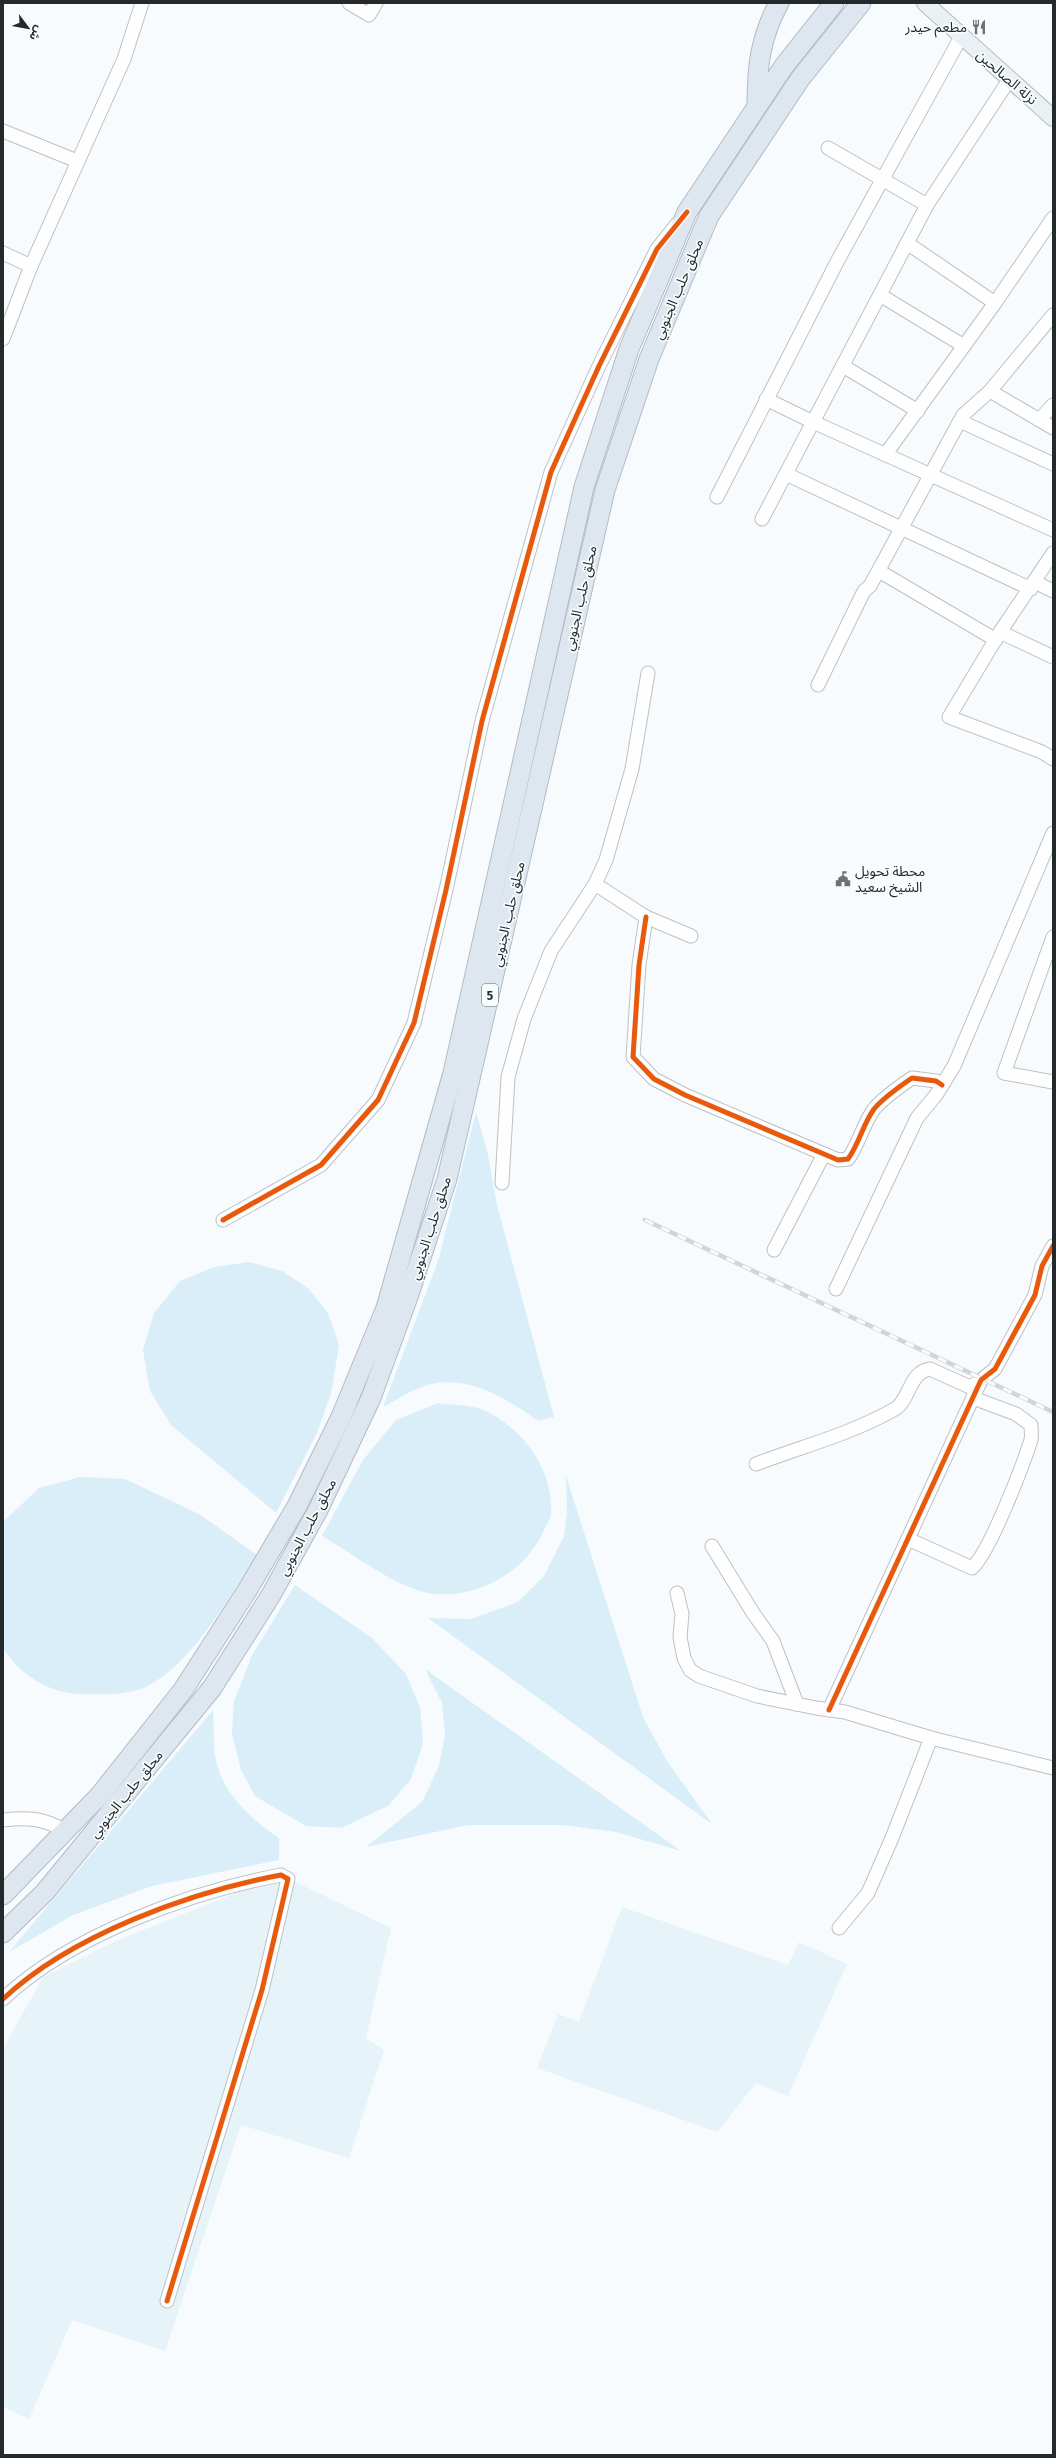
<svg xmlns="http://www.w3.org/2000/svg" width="1056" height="2458" viewBox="0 0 1056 2458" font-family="'Fira Sans Condensed','Noto Sans Arabic',sans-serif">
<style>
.built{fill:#e6f3f9}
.grass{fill:#d9eef8}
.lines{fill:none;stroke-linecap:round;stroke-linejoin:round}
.minor-casing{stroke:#bdc1c2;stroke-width:15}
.major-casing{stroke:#b2bbc4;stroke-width:18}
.highway-casing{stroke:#b2bbc4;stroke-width:21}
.minor{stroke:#fefeff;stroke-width:13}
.major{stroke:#ebf0f5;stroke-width:16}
.highway{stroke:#dee7ef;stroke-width:19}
.rail-casing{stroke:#d3d5d5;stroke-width:4.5}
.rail{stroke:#f7fcfe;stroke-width:3;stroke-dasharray:9;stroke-linecap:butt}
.cycleway-casing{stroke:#f7fcfe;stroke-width:8}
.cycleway{stroke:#e8590c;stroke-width:5}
.labels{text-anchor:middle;stroke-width:3.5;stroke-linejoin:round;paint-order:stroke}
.shield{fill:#f7fcfe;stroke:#63686a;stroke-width:1}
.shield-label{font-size:13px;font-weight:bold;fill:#24292b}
.poi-label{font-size:14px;fill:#24292b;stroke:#f7fcfe;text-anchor:end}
.street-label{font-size:14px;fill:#24292b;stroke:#f7fcfe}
</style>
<rect width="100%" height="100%" fill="#f8fbfd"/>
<g class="built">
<path d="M281,1875l110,53 -25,110 18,12 -35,108 -108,-33 -76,226 -93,-31 -43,99 -26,-12v-358l40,-72 75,-37z"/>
<path d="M622,1907l166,58 11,-23 48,22 -59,132 -32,-13 -39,49 -180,-64 21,-54 21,8z"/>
</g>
<g class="grass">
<path d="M476,1112l11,38 10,55 57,212 -16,4c-30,-21 -63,-43 -101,-38 -20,3 -37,15 -54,24l55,-146z"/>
<path d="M249,1262l33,9 26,17 20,25 11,32 -8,49 -14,39 -41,80 -105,-88 -21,-34 -7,-41 11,-37 26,-32 34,-14z"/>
<path d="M438,1403c14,2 35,2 48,8 38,19 67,58 65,102 0,6 -5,13 -8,19 -18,40 -65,66 -109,62 -35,-4 -81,-40 -112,-58l41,-76 33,-40z"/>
<path d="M566,1476l77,241 24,44 45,63 -284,-206 43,1 47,-17 26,-26 20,-40 3,-23z"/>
<path d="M80,1477l45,2 74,35 58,41c-27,41 -69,116 -116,134 -20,7 -43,5 -63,5 -31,-2 -59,-20 -75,-46v-126l36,-34z"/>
<path d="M295,1585l77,53 34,36 14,33 3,37 -12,35 -23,27 -47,22 -35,-2 -51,-30 -14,-26 -9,-36 2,-33 18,-46z"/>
<path d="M425,1669l256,182 -65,-19 -53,-7h-95l-102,22 56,-45 17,-36 6,-32 -3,-31z"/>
<path d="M213,1710c1,16 0,34 3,50 7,34 35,59 63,78v22l-127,26 -79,29 -64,37z"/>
</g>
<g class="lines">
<g class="minor-casing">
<g id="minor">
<path d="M349,3l20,12 7,-12"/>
<path d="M3,131l74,30"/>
<path d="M828,148l99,57"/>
<path d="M907,243l88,60"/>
<path d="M3,253l28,13"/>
<path d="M880,295l84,51"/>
<path d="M3,339l28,-73 93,-207 18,-56"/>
<path d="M843,366l75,45"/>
<path d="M990,391l63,37"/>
<path d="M766,399l47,23 240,108"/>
<path d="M1039,420l14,-15"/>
<path d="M960,421l93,43"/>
<path d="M885,455l110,-152 58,-85"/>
<path d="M786,474l245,115"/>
<path d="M717,497l121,-237 123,-223"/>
<path d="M762,519l165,-314 82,-125"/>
<path d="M1053,553l-53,79 -51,85 93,35 11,7"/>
<path d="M879,571l117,69"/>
<path d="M1035,582l18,9"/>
<path d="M1000,632l53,25"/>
<path d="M818,685l46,-94 6,-5 93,-171 27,-24 63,-76"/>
<path d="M595,884l51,33 45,19"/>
<path d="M646,917l-7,48 -6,92 21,22 31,16 153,65 10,-1c11,-15 15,-35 26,-50 10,-12 25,-22 38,-31l24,3 6,4"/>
<path d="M1053,937l-49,136 49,9"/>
<path d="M502,1183l6,-106 16,-58 27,-68 44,-67 11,-24 26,-91 16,-96"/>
<path d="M223,1220l98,-55 57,-65 36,-77 32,-133 36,-169 69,-249 48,-106 58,-117 20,-25"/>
<path d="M774,1250l50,-96"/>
<path d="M836,1289l81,-171 19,-23 18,-29 99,-233"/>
<path d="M756,1464c47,-18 95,-30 139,-55 15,-9 14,-37 35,-40l40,18 11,-7"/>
<path d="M908,1539l64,29c18,-16 51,-103 59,-128 1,-5 0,-11 0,-15l-15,-11 -43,-16"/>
<path d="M712,1546l41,67 20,28 24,63"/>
<path d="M677,1593l5,21 -2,23 4,21 6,12 9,6 58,20 59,12 29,4 86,26"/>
<path d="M829,1710l152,-330 14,-11 40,-74 7,-29 11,-20"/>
<path d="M3,1820c24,-3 41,-2 62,11"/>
<path d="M839,1928l29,-35 24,-55 39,-100 122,30"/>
<path d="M3,1999c68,-64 187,-107 278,-124l7,4 -26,111 -95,311"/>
</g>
</g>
<g class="major-casing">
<path id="major" d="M925,3l128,115"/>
</g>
<g class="highway-casing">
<g id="highway">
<path d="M757,105c0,-38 3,-67 22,-102"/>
<path d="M3,1895l97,-100 83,-105 65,-101 49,-83 44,-89 45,-109 67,-235 131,-586 45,-138 58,-137 97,-146 50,-63"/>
<path d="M3,1933l42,-41 167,-204 59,-93 47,-85 53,-112 37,-101 39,-118 158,-689 44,-131 60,-143 91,-137 61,-76"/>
</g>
</g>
<use href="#minor" class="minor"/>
<use href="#major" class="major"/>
<use href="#highway" class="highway"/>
<g class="rail-casing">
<path id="rail" d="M645,1220l408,192"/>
</g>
<use href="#rail" class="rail"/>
<g class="cycleway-casing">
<g id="cycleway">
<path d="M646,917l-7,48 -6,92 21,22 31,16 153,65 10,-1c11,-15 15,-35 26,-50 10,-12 25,-22 38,-31l24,3 6,4"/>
<path d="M223,1220l98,-55 57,-65 36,-77 32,-133 36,-169 69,-249 48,-106 58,-117 30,-37"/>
<path d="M829,1710l152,-330 14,-11 40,-74 7,-29 11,-20"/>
<path d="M3,1999c68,-64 187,-107 278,-124l7,4 -26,111 -95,311"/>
</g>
</g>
<use href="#cycleway" class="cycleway"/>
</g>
<defs>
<g id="restaurant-bare" transform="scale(1.2)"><path d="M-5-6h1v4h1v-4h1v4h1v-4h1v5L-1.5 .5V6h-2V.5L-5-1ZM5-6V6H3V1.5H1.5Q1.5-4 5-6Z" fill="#6e7274" stroke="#f7fcfe" stroke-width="2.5" paint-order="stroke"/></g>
<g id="civic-bare" transform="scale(1.2)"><path d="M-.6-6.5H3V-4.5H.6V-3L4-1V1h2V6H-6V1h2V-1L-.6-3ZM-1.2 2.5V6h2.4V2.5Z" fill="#6e7274" stroke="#f7fcfe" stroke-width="2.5" paint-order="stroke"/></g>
</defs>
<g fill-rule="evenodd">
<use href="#restaurant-bare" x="979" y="27"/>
<use href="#civic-bare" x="843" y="879"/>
</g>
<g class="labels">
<rect class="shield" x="482" y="984" width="16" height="22" rx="3"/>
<g class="shield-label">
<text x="490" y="1000">5</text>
</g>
<g class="poi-label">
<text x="967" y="32">مطعم حيدر</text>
<text x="855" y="876" text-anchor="start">محطة تحويل<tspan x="855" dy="16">الشيخ سعيد</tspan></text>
</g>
<g class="street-label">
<text transform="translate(1007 77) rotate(41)" y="5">نزلة الصالحين</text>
<text transform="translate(678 289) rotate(-67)" y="5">محلق حلب الجنوبي</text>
<text transform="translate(580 598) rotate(-77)" y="5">محلق حلب الجنوبي</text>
<text transform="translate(508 914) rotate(-77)" y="5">محلق حلب الجنوبي</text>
<text transform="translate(430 1228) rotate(-72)" y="5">محلق حلب الجنوبي</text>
<text transform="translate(307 1527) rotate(-62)" y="5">محلق حلب الجنوبي</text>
<text transform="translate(126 1794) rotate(-51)" y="5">محلق حلب الجنوبي</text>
</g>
</g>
<rect width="1056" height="2458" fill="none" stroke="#24292b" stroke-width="8"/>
<g transform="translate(28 28) rotate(122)" stroke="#f7fcfe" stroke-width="3" paint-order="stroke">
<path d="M0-3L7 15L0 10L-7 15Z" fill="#24292b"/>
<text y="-6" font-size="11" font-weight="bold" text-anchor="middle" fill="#24292b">ش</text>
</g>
</svg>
